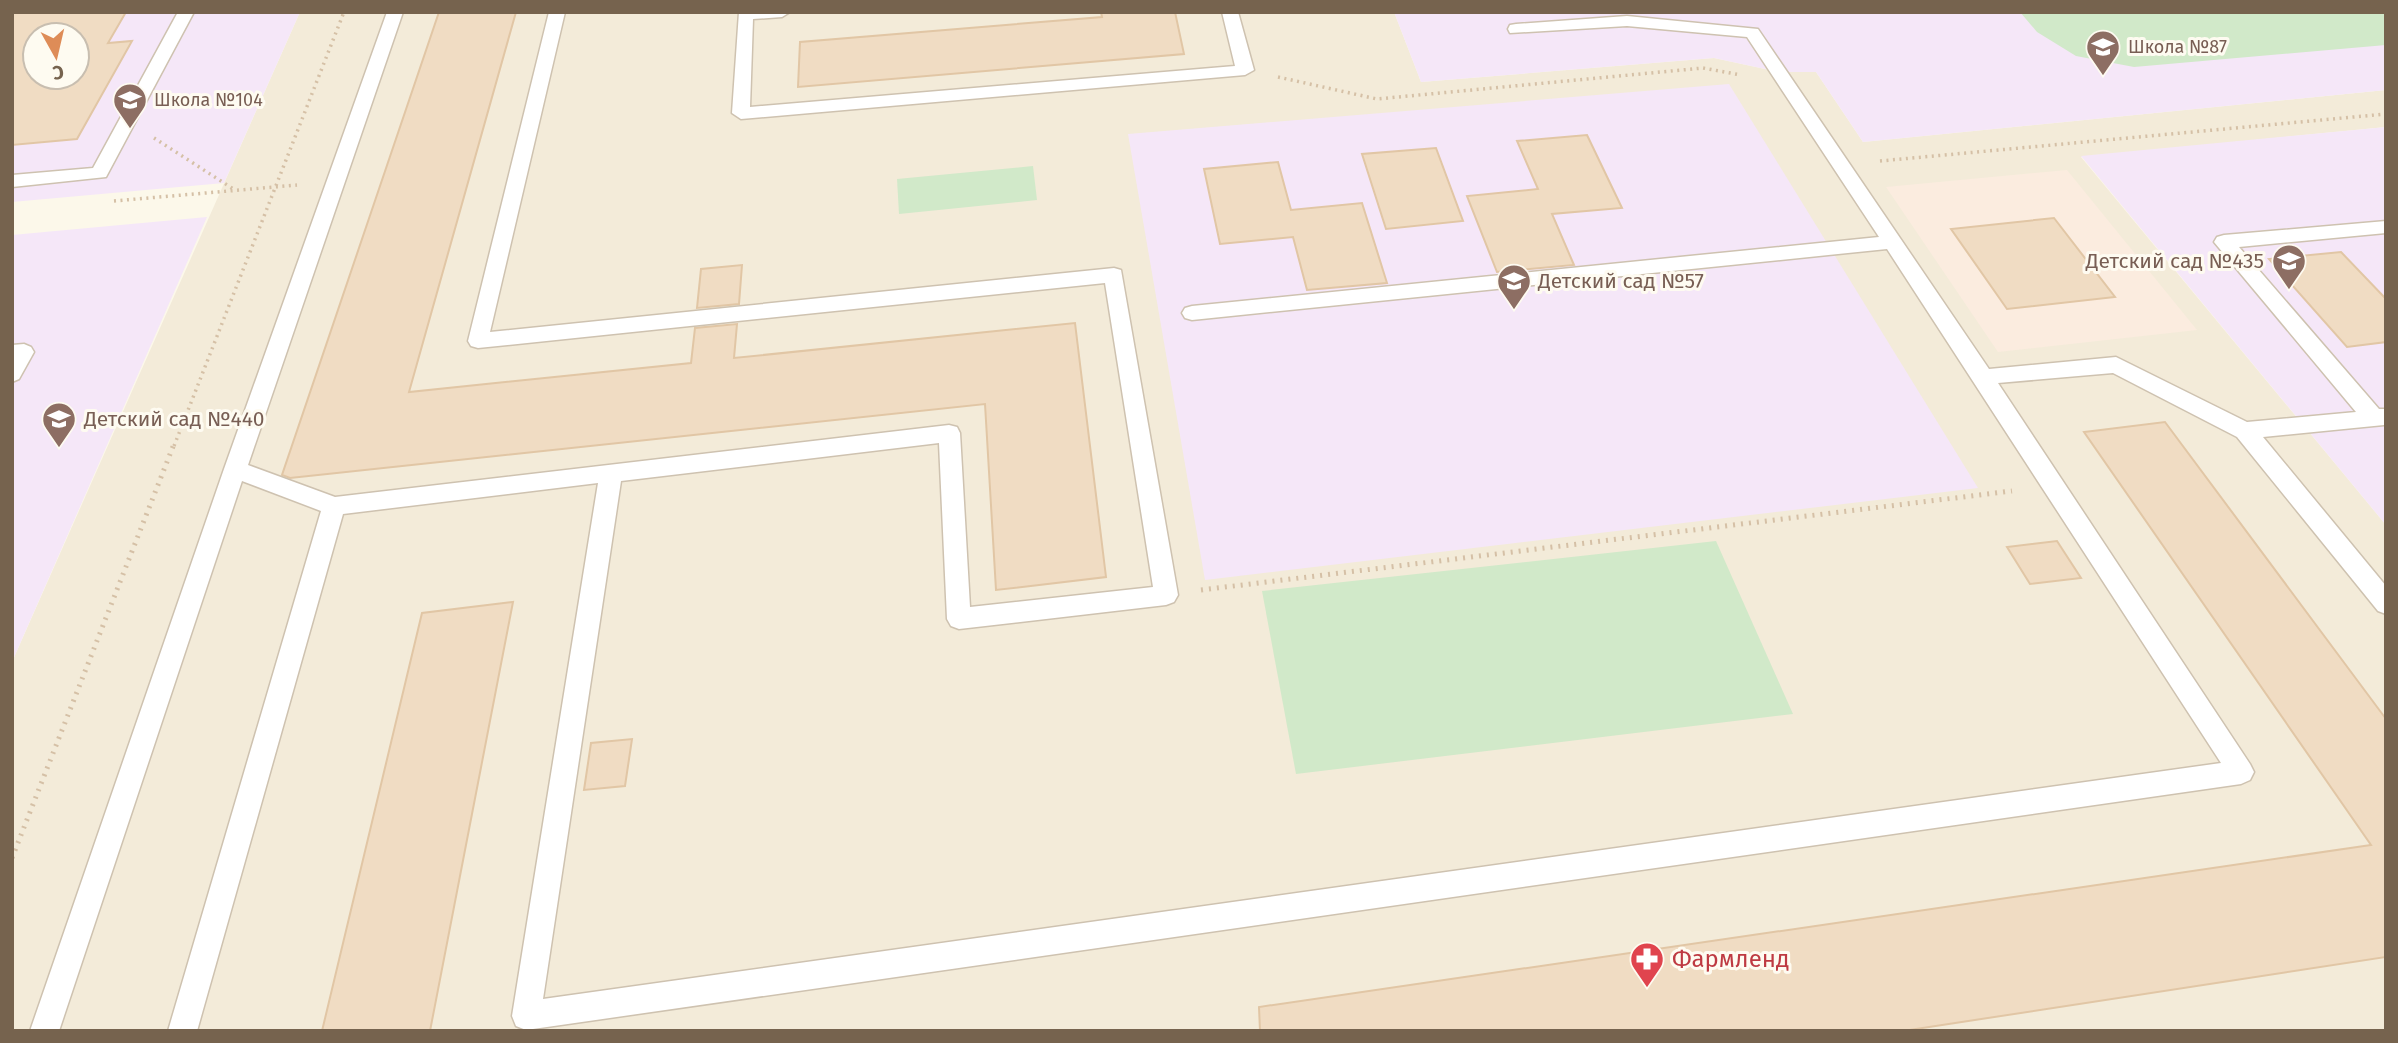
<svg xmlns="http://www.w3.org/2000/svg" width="2398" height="1043" viewBox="0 0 2398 1043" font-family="'Fira Sans',sans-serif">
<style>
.residential{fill:#f3ebd9}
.commercial{fill:#fbecdf}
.education{fill:#f5e7f8;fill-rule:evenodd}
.green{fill:#d1e9c9}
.building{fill:#f0dcc3;stroke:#e1c6a5;stroke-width:2;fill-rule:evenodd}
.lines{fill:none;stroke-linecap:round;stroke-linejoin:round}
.lane-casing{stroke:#cec2b0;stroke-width:3}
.path-far1{stroke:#d5c0a6;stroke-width:3.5;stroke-dasharray:2 4.5;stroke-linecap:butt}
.path{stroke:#d5c0a6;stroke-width:5;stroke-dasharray:2 6;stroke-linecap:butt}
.lane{fill:#fff;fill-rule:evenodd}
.labels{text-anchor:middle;stroke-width:6;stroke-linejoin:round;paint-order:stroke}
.far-education-label{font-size:18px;fill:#785e54;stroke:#fefbf1;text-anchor:start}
.education-label{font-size:21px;fill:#785e54;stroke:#fefbf1;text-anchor:start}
.near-health-label{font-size:24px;fill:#be3a42;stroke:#fefbf1;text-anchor:start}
</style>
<rect width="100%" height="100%" fill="#fcf8ea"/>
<path class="residential" d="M300,12h1094l27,70 293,-24 65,14h37l47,70 523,-52v37l-305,30 305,368v506h-2374v-369z"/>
<path class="commercial" d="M2067,170l130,160 -199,22 -112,-165z"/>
<g class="education">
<path d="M12,12h288l-76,171 -212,19zM35,35h42v42h-42z"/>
<path d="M1394,12h992v78l-523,52 -47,-70h-37l-65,-14 -293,24z"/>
<path d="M1729,84l249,404 -773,92 -77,-446z"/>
<path d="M2386,127v398l-305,-369z"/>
<path d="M207,217l-195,445v-427z"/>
</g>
<g class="green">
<path d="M2020,12h366v33l-252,22 -58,-11 -39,-24z"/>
<path d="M1033,166l4,34 -138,14 -2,-35z"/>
<path d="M1716,541l77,173 -497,60 -34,-183z"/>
</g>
<g class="building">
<path d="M12,12h114l-18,31 24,-2 -55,98 -65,6zM35,35h42v42h-42z"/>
<path d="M439,12h77l-107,380 282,-29 4,-35 42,-4 -3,34 341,-35 31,254 -110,13 -11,-186 -695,74 -8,-3z"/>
<path d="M1101,12h74l9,42 -386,33 2,-45 302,-25z"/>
<path d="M1587,135l35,73 -70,6 22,51 -77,7 -30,-76 71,-7 -21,-48z"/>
<path d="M1436,148l27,73 -77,8 -24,-75z"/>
<path d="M1278,162l13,48 71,-7 25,80 -80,7 -14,-53 -73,7 -16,-75z"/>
<path d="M2054,218l61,79 -108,12 -56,-80z"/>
<path d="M2341,252l45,47v43l-39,5 -78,-88z"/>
<path d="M742,265l-3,39 -42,4 4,-39z"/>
<path d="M2165,422l221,297v238l-483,74h-643l-1,-24 1112,-162 -287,-413z"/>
<path d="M2057,541l24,37 -51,6 -23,-37z"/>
<path d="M513,602l-83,429h-108l100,-418z"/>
<path d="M632,739l-7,47 -41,4 7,-47z"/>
</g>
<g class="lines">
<g class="lane-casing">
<g id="lane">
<path d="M178,12h16l-88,165 -94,10v-12l81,-7z"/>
<path d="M387,12h16l-155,453 87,32 614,-72 8,2 3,6 10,174 183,-20 -48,-304 -627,65 -7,-2 -3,-5 81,-329h16l-75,320 624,-64 7,2 57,325 -4,7 -8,3 -207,24 -8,-3 -4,-7 -8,-176 -318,38 -78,518 1678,-236 -334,-514 -695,71 -7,-2 -3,-5 3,-5 7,-2 687,-69 -132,-200 -120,-11 -117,7 -2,-4 2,-4 6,-1 111,-8 131,13 231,340 127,-12 131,65 109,-10 -142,-170 3,-5 7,-2 162,-14v12l-147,14 140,162h7l-2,16 -121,12 123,149v28l-8,-3 -141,-174 -124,-64 -115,10 252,381 4,8 -4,8 -9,4 -1715,246 -10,-4 -4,-10 86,-533 -255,31 -146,517h-29l153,-520 -79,-30 -183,550h-29l194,-562z"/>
<path d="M739,12h51l-8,5 -29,2 -3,88 485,-41 -13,-54h16l16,58 -9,5 -504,44 -9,-6z"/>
<path d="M24,344l7,3 3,5 -15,27 -7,3v-37z"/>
</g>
</g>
<g class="path-far1">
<path d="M1278,77l99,22 326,-31 38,7"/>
<path d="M154,138l81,52"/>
<path d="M1880,161l506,-47"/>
<path d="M114,201l183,-16"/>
<path d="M174,446l170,-434"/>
</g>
<g class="path">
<path d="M1201,590l811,-99"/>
<path d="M12,858l162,-414"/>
</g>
<use href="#lane" class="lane"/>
</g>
<defs>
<g id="school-pin" transform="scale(1.75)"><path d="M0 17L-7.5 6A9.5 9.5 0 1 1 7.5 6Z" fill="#8d6e63" stroke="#fefbf1"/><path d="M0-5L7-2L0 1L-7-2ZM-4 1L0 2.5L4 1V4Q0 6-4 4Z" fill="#fff"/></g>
<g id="pharmacy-pin" transform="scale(1.75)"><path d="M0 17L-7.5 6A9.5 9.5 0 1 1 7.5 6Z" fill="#e0444e" stroke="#fefbf1"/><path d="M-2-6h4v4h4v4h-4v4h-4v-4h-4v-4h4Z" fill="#fff"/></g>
</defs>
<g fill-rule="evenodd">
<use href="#school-pin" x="2103" y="47"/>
<use href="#school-pin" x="130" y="100"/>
<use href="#school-pin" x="2289" y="261"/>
<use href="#school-pin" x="1514" y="281"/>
<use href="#school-pin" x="59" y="419"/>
<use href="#pharmacy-pin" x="1647" y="959"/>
</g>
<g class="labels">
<g class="far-education-label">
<text x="2128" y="53">Школа №87</text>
<text x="154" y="106">Школа №104</text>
</g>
<g class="education-label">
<text x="2264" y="268" text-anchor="end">Детский сад №435</text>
<text x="1538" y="288">Детский сад №57</text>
<text x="84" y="426">Детский сад №440</text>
</g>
<g class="near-health-label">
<text x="1672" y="967">Фармленд</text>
</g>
</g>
<rect width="2398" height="1043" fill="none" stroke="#76634e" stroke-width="28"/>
<g transform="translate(56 56) rotate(172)"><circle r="33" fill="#fefbf1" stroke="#c8beb0" stroke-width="2"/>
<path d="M0-5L12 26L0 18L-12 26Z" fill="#de8c57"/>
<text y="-10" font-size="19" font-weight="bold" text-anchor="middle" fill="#76634e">С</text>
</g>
</svg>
